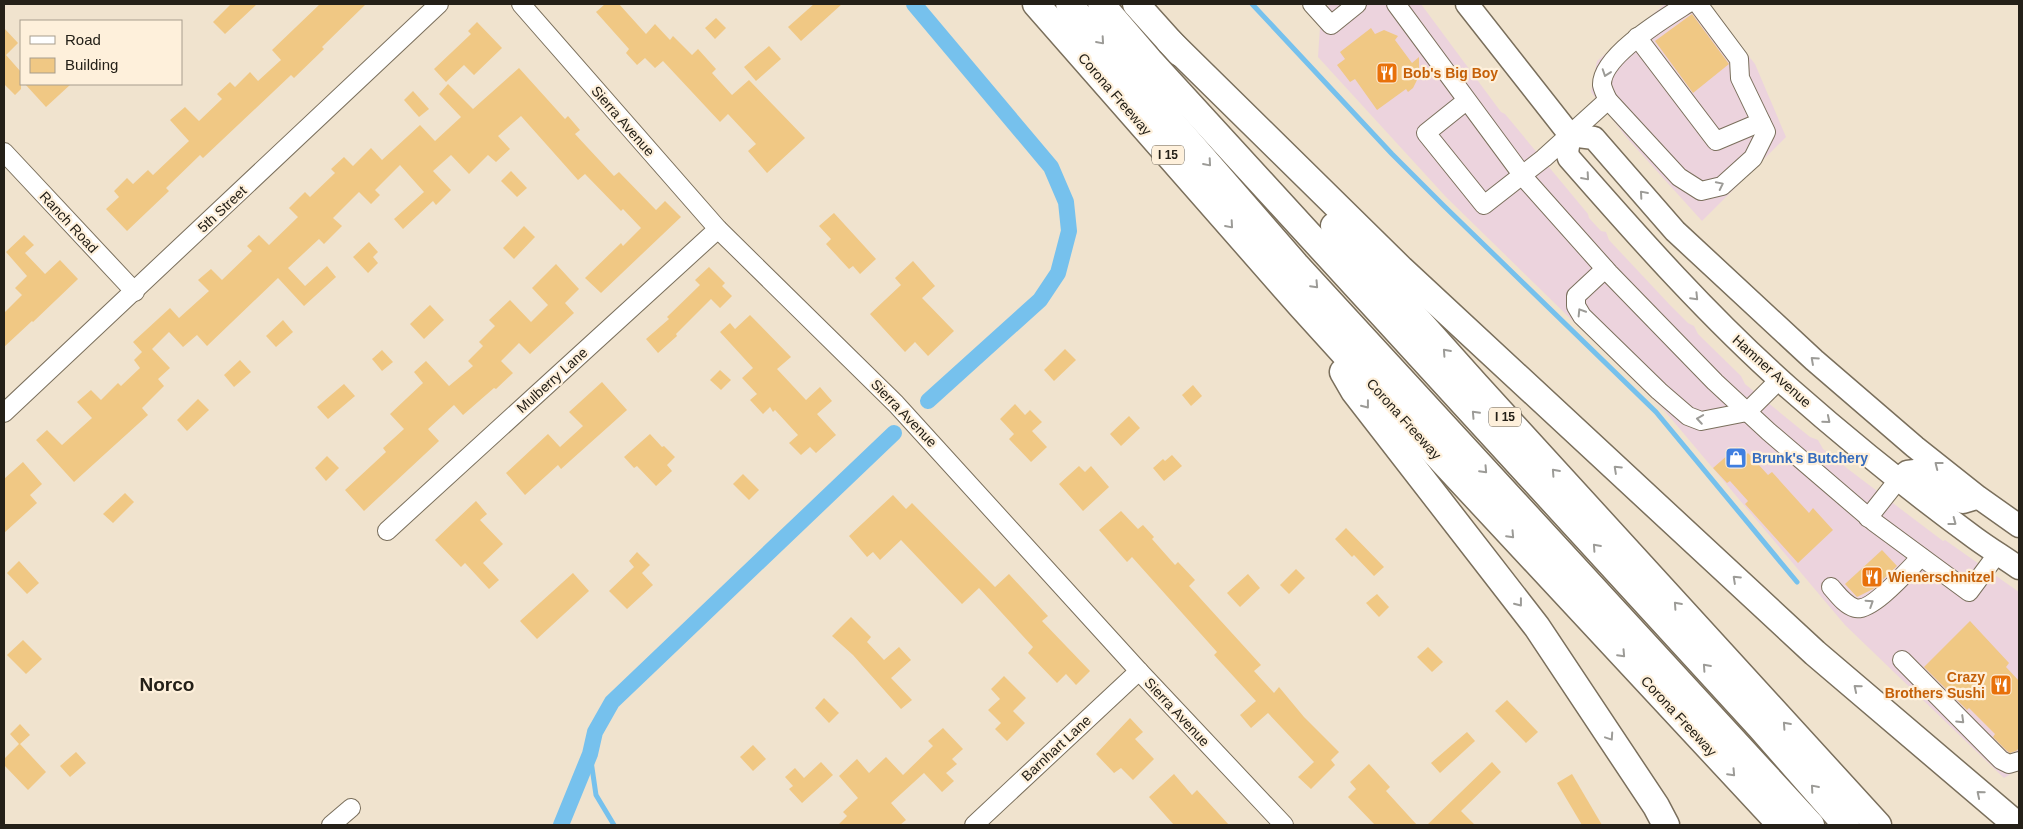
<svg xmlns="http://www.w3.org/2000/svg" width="2023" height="829" viewBox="0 0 2023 829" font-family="Arial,sans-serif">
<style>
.commercial{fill:#ecd3dd}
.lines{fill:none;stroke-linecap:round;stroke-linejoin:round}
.stream{stroke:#76c1ed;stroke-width:5}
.canal{stroke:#76c1ed;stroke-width:16}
.building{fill:#f0c884}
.minor-casing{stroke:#7a6f5c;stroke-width:20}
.major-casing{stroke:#7a6f5c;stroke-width:25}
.highway-casing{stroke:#7a6f5c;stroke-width:29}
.minor{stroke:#fff;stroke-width:18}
.major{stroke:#fff;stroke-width:22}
.highway{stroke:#fff;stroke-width:26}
.oneway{stroke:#9c9b97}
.labels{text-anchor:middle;stroke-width:4.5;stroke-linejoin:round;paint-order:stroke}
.shield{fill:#fef0db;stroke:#655e52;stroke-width:1}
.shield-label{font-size:12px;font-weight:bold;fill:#242018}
.food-label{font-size:14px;font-weight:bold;fill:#c56008;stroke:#fef0db;text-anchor:start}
.street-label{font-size:14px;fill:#242018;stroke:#fef0db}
.shop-label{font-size:14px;font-weight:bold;fill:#366cbe;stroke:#fef0db;text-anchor:start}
.district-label{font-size:19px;font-weight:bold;fill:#242018;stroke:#fef0db}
</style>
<rect width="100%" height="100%" fill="#f0e3ce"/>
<g class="commercial">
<path d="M1331,4h90l80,108 4,2 83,100 1,4 12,13 5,1 3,8 61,65 18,18 6,3 4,8 43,42 4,8 65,53 8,3 5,9 25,20 95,72 2,-1 74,52v177l-15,9 -159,-153 -182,-216 -217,-212 -128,-140 3,-45z"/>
<path d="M1665,4h42l48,60 31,73 -84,84 -75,-83 -36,-46 6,-31z"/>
</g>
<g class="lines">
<g class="stream">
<path d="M1252,4l140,150 52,52 212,206 141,170"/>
<path d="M590,754l6,41 18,30"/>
</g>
<g class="canal">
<path d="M914,4l137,163 15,35 3,29 -11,42 -18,27 -112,101"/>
<path d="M561,825l29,-71 5,-22 17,-30 282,-269"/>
</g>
</g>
<g class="building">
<path d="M231,4h26l-32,30 -12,-12z"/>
<path d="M320,4h46l-44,43 2,2 -30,29 -3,-3 -88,83 -3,-3 -34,33 3,3 -42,40 -21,-22 13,-12 -5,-6 13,-13 6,6 15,-14 5,5 36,-34 -19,-21 15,-13 14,14 23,-22 -5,-5 13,-12 5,5 15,-15 8,9 23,-21 -9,-10z"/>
<path d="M605,4h14l27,30 9,-10 15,16 3,-4 19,19 6,-6 18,20 -4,4 20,22 17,-15 56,58 -38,35 -19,-22 8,-7 -28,-30 -8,8 -57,-61 -8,7 -10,-10 -8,7 -11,-12 3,-4 -33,-37z"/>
<path d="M814,4h28l-41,37 -13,-14z"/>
<path d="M1692,14l37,50 -36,29 -38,-52z"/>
<path d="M716,18l10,10 -11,11 -10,-11z"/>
<path d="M477,22l25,26 -28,27 -10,-10 -18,17 -12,-13 37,-35 -3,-3z"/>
<path d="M4,28l14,15 -12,12 15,17v17l-6,6 -11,-11z"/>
<path d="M1371,28l4,6 9,-4 14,6 -3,4 17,23 7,-6v19l-6,12 -5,4 -2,-3 -29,21 -22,-31 -5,3 -13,-17 8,-6 -5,-7z"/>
<path d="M769,46l12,13 -25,22 -12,-14z"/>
<path d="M519,68l46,51 3,-3 12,14 -5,4 39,42 5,-4 37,38 9,-9 16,16 -80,76 -16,-15 36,-35 2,3 18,-18 -18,-19 -2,2 -36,-37 -7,6 -57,-64 -23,20 12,13 -14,13 -8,-7 -19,19 -18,-19 -18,16 18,19 -15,15 -3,-4 -30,28 -9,-10 30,-27 -24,-27 -25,25 5,5 -9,9 -12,-12 -26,26 9,8 -18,18 -5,-5 -31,29 17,18 22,-20 9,11 -32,29 -26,-28 -71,68 -10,-11 -14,12 -14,-15 -17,17 18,19 -12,11 6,7 -22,22 6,7 -74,67 -38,-42 11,-10 15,15 30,-27 -15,-16 14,-12 10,10 17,-17 3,3 19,-18 -6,-8 8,-8 -9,-10 37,-34 9,10 30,-27 -11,-11 13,-11 11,11 30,-29 -5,-5 12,-11 10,10 29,-28 -9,-9 16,-16 5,5 25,-24 -4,-4 13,-12 9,9 18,-18 11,12 38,-35 15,16 26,-24 -22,-23 9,-10 25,25z"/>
<path d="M25,84h46l-25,23z"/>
<path d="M413,91l16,18 -10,8 -15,-17z"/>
<path d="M511,171l16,17 -10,9 -16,-16z"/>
<path d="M834,213l42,46 -16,15 -7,-8 -4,3 -23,-25 5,-5 -12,-13z"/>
<path d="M524,226l11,11 -21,22 -11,-11z"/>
<path d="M24,235l10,10 -9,8 20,21 15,-14 18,19 -45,43 -1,-1 -28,26v-34l18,-18 -7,-7 12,-12 -21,-24z"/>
<path d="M369,242l9,10 -5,5 5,6 -10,10 -15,-16z"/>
<path d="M913,261l22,25 -13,12 32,33 -26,25 -13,-14 -10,10 -35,-38 31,-29 -6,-7z"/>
<path d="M556,264l23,25 -14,14 9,10 -44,41 -11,-11 -18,18 12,12 -17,16 -2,-1 -31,27 -9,-10 -26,24 11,12 -75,70 -19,-21 41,-38 -3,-4 21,-19 -14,-15 33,-31 -9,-11 12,-11 23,25 24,-20 -5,-5 15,-15 -4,-4 16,-16 -6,-6 21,-20 21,22 17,-17 -16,-17z"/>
<path d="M709,267l16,16 -3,3 10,10 -12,12 -9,-9 -35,35 1,2 -19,17 -12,-14 23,-20 -2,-2 33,-32 -5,-5z"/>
<path d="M430,305l14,15 -20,19 -14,-15z"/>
<path d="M750,315l41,42 -14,12 29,31 14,-13 12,14 -15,13 19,21 -20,18 -6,-6 -9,8 -12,-12 9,-8 -23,-25 -2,2 -3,-5 -7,7 -13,-14 7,-6 -15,-16 11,-10 -33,-36 10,-9 5,6z"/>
<path d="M283,320l10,12 -17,15 -10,-11z"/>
<path d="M1065,349l11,11 -22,21 -10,-11z"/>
<path d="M382,350l11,12 -11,9 -10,-12z"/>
<path d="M240,360l11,12 -17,15 -10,-12z"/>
<path d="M720,370l11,10 -10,10 -11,-10z"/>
<path d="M602,382l25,28 -66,59 -3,-4 -33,30 -19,-22 42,-39 12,13 23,-21 -14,-14z"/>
<path d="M344,384l11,12 -27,23 -11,-12z"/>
<path d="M1193,385l9,11 -11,10 -9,-11z"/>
<path d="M198,399l11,11 -22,21 -10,-11z"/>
<path d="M1015,404l10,11 5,-5 12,12 -10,9 15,16 -16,15 -22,-23 5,-5 -14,-15z"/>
<path d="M1129,416l11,12 -19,18 -11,-12z"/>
<path d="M650,434l12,13 2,-1 11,11 -8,8 5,6 -16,15 -19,-20 -3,2 -10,-11z"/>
<path d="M1737,447l8,9 3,-3 20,22 4,-3 37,41 4,-5 20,22 -35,33 -53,-59 3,-3 -18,-20 -3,2 -14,-15z"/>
<path d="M1172,455l10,11 -18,15 -11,-13 10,-9 2,2z"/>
<path d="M327,456l12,12 -13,13 -11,-13z"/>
<path d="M23,462l19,22 -12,11 7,8 -33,30v-54z"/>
<path d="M1079,466l6,6 6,-6 18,21 -26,24 -24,-27z"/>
<path d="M743,474l16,16 -10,10 -16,-16z"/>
<path d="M125,493l9,9 -21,21 -10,-9z"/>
<path d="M893,495l13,14 6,-6 83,84 14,-13 39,42 -6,5 48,50 -14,14 -10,-11 -9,9 -29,-30 5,-6 -54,-59 -17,16 -61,-64 -21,20 -7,-8 -6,5 -18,-21z"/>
<path d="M476,501l11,13 -7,6 23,24 -20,19 16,17 -10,9 -24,-26 -4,4 -26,-27z"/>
<path d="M1121,511l17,18 5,-4 11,12 -2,2 23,26 3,-3 17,18 -6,6 72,79 -7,6 20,22 5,-6 25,30 35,35 -8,8 4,5 -24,24 -13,-12 16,-15 -46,-49 -17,15 -11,-13 16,-14 -42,-46 3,-3 -85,-95 -5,5 -28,-32z"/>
<path d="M1346,528l38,39 -10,9 -20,-21 -2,2 -17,-18z"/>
<path d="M1882,550l15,16 -24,23 -16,8 -12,-13z"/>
<path d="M637,552l13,13 -8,8 11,12 -26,24 -18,-18 25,-24 -5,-6z"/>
<path d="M19,561l20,22 -12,11 -20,-21z"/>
<path d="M1296,569l9,9 -16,16 -9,-9z"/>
<path d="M573,573l16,18 -52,48 -17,-18z"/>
<path d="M1248,574l12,14 -20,19 -13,-14z"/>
<path d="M1377,594l12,13 -10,10 -13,-14z"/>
<path d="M851,617l20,20 -4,5 17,18 15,-13 12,13 -20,18 21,22 -11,9 -48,-54 -21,-19z"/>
<path d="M1970,621l39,42 -3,4 13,14v67l-3,3 -6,2 -3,-2 -14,-14 2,-3 -26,-26 -2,2 -43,-43z"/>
<path d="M23,640l19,19 -16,15 -19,-19z"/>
<path d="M1428,647l15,15 -11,10 -15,-15z"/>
<path d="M1004,676l22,22 -13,13 12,12 -18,18 -12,-12 6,-6 -13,-13 12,-11 -9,-10z"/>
<path d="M824,698l15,15 -10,10 -14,-15z"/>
<path d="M1507,700l31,32 -12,11 -31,-32z"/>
<path d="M1130,718l13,14 -8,7 19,20 -21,21 -12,-12 -7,5 -18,-19z"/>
<path d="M20,724l10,11 -10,9 26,28 -18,18 -24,-25v-6l15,-15 -9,-10z"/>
<path d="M943,728l20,21 -11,10 5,5 -11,9 8,8 -12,11 -18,-19 -33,30 15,17 -6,5h-62l9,-9 -4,-4 15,-14 -19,-22 18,-17 12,14 17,-16 17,18 30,-29 -5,-5z"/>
<path d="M1467,732l8,9 -35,32 -9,-10z"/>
<path d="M753,745l13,14 -13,12 -13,-14z"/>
<path d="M76,752l10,11 -16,14 -10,-11z"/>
<path d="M821,762l12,13 -31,28 -13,-14 4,-3 -8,-9 10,-9 9,10z"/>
<path d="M1492,762l9,10 -40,39 14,14h-48z"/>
<path d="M1369,764l21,23 -4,4 31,34h-42l-27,-28 8,-8 -6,-7z"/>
<path d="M1174,774l18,21 5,-5 32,35h-55l-25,-28z"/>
<path d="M1572,774l30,51h-20l-25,-42z"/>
</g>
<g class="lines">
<g class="minor-casing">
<g id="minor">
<path d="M521,4l197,225 178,175 243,267 145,154"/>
<path d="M1312,4l19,21 26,-21"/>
<path d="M1396,4l130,176 83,93 106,109 54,50 105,90 95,70 29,-39"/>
<path d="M1687,4c-22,14 -86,52 -85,81 1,5 4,11 6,15l71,77 22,14 21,-5 31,-28 13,-26 -26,-54 -1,-19 -41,-55"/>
<path d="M1637,37l79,104 45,-19"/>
<path d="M1466,101l-40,32 58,72 60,-47 64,-58"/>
<path d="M4,152l131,140"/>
<path d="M1605,269l-29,27v10l6,10 77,75 29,25 13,5 46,-9 33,-33"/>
<path d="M4,413l435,-409"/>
<path d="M1868,518l30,-38"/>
<path d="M387,531l331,-302"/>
<path d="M1831,587c7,8 14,18 24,21 16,5 54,-39 66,-51"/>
<path d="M1902,660l99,100 8,4 10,-3"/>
<path d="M331,825l20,-17"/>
<path d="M974,825l165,-154"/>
</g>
</g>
<g class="major-casing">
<g id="major">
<path d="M1467,4l103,131 24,3 81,93 139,129 101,87 63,50 41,29"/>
<path d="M1570,135l-3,17 2,6c70,80 141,160 220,230 60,53 122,103 186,150 15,11 30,20 44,30"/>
<path d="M1898,480l9,-8 8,-1 43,29 5,2 10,-3"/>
</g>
</g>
<g class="highway-casing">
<g id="highway">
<path d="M1036,4l265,302 119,131 361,388"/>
<path d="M1069,4l227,261 515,560"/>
<path d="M1101,4l49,57 610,666 86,98"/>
<path d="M1136,4l44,49"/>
<path d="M1169,41l232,228 414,384 202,172"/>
<path d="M1334,226l142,159 402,440"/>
<path d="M1343,372l11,19 183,236 119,179 10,19"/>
</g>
</g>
<use href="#minor" class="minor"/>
<use href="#major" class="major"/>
<use href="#highway" class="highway"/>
</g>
<defs><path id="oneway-chevron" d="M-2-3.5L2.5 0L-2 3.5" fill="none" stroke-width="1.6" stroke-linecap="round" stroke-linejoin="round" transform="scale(1.25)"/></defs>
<g class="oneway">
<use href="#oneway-chevron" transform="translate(1101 41) rotate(49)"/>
<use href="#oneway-chevron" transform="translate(1606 73) rotate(109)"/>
<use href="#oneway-chevron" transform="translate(1208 163) rotate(49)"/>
<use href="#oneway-chevron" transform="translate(1586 177) rotate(49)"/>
<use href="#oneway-chevron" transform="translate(1720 185) rotate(-26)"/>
<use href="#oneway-chevron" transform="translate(1643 194) rotate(-131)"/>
<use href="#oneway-chevron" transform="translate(1230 225) rotate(49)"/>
<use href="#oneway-chevron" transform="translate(1315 285) rotate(47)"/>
<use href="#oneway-chevron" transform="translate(1695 297) rotate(46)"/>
<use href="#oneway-chevron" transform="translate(1581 312) rotate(-122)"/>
<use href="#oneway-chevron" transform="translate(1446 352) rotate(-132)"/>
<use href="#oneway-chevron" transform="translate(1814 360) rotate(-138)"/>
<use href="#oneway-chevron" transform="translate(1366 405) rotate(52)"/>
<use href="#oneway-chevron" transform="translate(1475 414) rotate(-133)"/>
<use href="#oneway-chevron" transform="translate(1700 419) rotate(-171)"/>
<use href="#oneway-chevron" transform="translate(1827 420) rotate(40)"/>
<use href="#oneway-chevron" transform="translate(1938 465) rotate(-142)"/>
<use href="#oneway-chevron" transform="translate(1617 469) rotate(-137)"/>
<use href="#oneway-chevron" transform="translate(1484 470) rotate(47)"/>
<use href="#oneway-chevron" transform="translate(1555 472) rotate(-132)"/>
<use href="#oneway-chevron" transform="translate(1953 522) rotate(37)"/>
<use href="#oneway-chevron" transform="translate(1511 535) rotate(47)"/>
<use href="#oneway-chevron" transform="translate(1596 547) rotate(-132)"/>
<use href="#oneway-chevron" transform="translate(1736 579) rotate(-137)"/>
<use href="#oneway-chevron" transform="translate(1519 603) rotate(52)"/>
<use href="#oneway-chevron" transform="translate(1870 603) rotate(-33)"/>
<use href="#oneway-chevron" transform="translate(1677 605) rotate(-132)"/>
<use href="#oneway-chevron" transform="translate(1622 654) rotate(47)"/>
<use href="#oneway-chevron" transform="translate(1706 667) rotate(-132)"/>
<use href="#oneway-chevron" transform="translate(1857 688) rotate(-140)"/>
<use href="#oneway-chevron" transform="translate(1961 720) rotate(44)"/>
<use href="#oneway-chevron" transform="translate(1786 725) rotate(-132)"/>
<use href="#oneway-chevron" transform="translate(1610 737) rotate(56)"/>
<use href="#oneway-chevron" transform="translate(1732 773) rotate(47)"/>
<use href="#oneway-chevron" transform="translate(1814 788) rotate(-131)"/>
<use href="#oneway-chevron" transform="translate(1980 794) rotate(-140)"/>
</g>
<defs>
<g id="restaurant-square" transform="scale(1.125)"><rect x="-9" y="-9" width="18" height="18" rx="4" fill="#e8710a" stroke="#fef0db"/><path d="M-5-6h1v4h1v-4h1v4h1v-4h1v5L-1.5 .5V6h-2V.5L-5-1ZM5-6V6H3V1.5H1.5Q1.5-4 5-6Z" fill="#fff"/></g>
<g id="shop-square" transform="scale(1.125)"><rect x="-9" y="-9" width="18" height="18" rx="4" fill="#3f7fe0" stroke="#fef0db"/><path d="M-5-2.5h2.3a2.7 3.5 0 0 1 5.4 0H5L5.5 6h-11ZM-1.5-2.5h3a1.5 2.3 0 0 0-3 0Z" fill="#fff"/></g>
</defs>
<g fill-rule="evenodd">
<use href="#restaurant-square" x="1387" y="73"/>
<use href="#shop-square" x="1736" y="458"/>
<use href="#restaurant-square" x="1872" y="577"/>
<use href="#restaurant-square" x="2001" y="685"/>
</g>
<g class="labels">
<g class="shield">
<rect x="1152" y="145.5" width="32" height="19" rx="4"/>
<rect x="1489" y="407.5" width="32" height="19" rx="4"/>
</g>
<g class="shield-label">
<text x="1168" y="159">I 15</text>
<text x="1505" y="421">I 15</text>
</g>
<g class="food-label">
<text x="1403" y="78">Bob's Big Boy</text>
<text x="1888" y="582">Wienerschnitzel</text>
<text x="1985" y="682" text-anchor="end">Crazy<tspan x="1985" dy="16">Brothers Sushi</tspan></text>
</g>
<g class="street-label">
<text transform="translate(1115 94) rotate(49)" y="5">Corona Freeway</text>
<text transform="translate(623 121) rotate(49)" y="5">Sierra Avenue</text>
<text transform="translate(222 209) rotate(-43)" y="5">5th Street</text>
<text transform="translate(69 222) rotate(47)" y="5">Ranch Road</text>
<text transform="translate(1772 371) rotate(42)" y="5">Hamner Avenue</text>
<text transform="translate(552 380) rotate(-42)" y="5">Mulberry Lane</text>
<text transform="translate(904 413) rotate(46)" y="5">Sierra Avenue</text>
<text transform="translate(1404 419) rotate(48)" y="5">Corona Freeway</text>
<text transform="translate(1177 712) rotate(47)" y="5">Sierra Avenue</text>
<text transform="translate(1679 716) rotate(47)" y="5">Corona Freeway</text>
<text transform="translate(1056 748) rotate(-43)" y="5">Barnhart Lane</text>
</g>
<g class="shop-label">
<text x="1752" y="463">Brunk's Butchery</text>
</g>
<g class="district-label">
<text x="167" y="691">Norco</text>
</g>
</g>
<rect width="2023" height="829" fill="none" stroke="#242018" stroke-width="10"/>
<rect x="20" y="20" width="162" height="65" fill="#fef0db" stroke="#a79d8d"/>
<rect x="30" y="36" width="25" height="8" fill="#ffffff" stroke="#a79d8d"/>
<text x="65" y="45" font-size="15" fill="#242018">Road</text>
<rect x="30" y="58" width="25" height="15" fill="#f0c884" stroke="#a79d8d"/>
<text x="65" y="70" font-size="15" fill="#242018">Building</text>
</svg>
